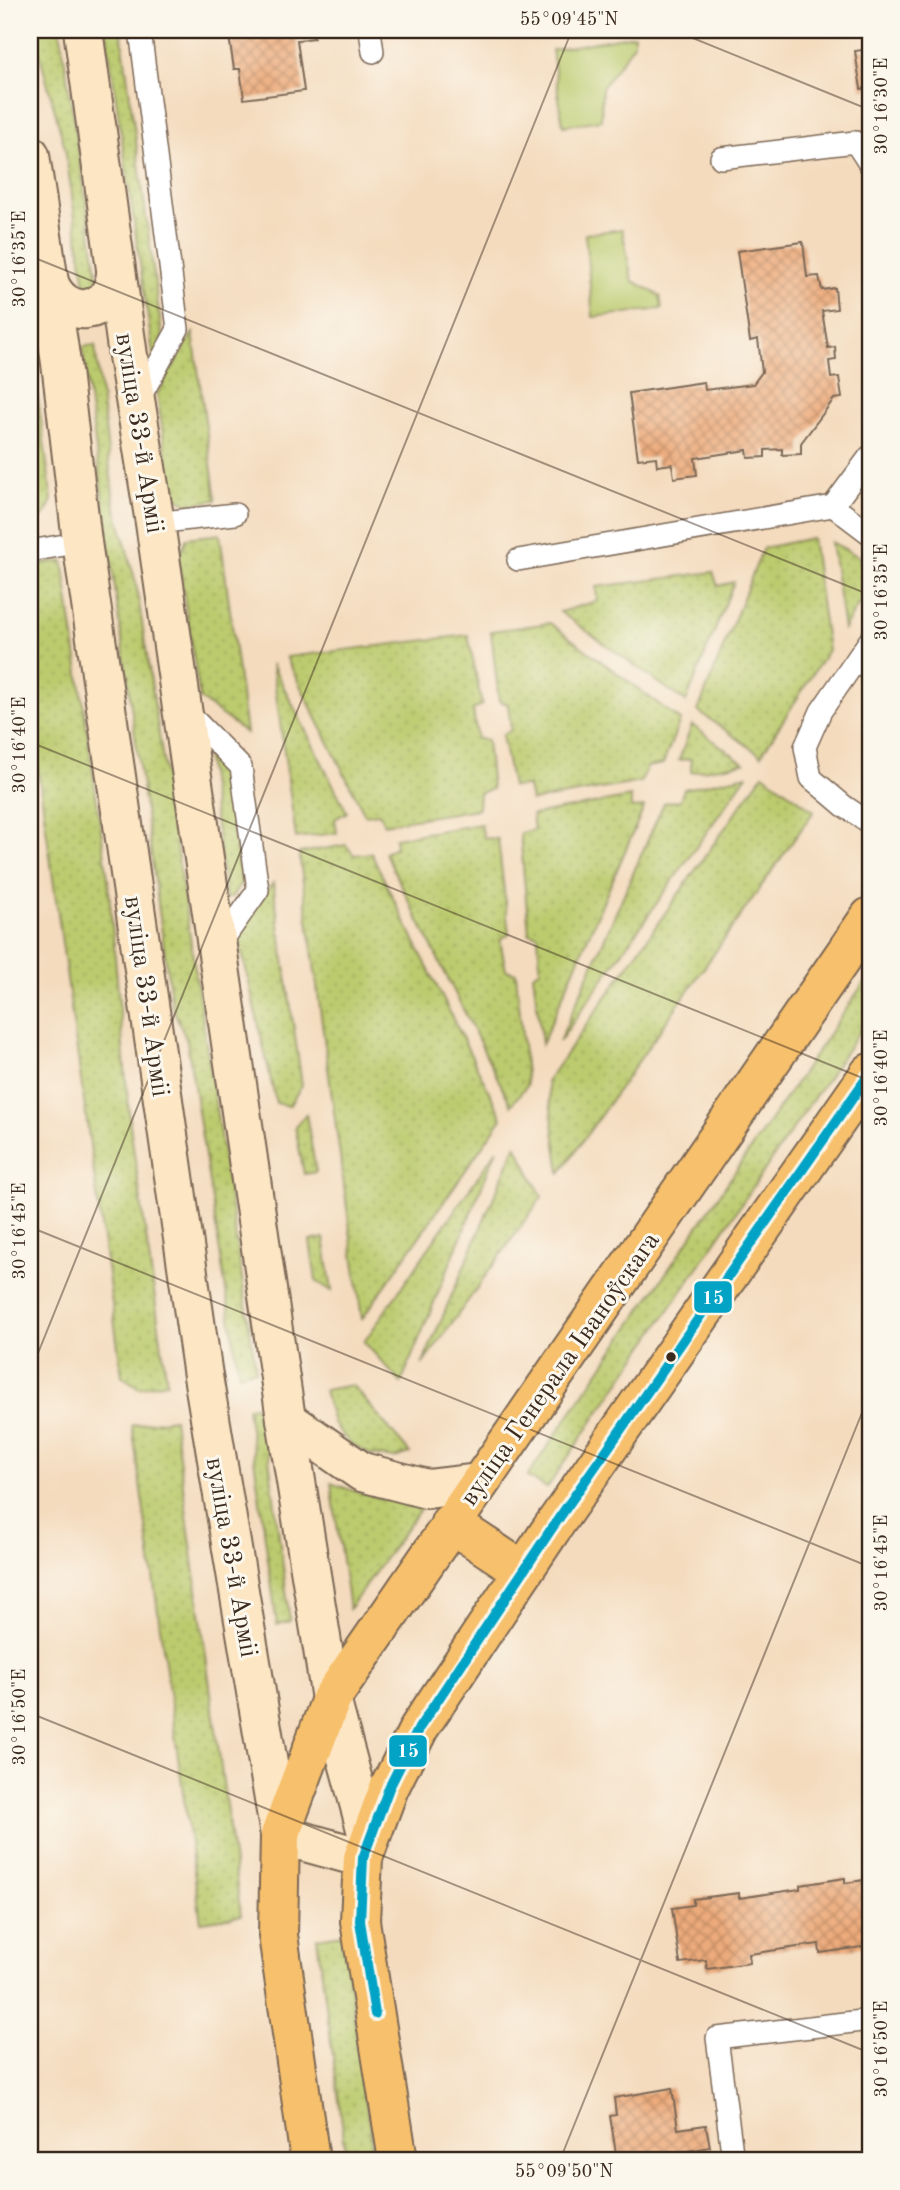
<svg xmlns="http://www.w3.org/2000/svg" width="900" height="2190" viewBox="0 0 900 2190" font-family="'Old Standard TT',serif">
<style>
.grass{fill:url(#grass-dots);stroke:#7c7a46;stroke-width:2}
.park{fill:#bccb6e;stroke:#7c7a46;stroke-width:2}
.building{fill:url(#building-cross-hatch)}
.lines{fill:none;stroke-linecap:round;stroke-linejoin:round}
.lane-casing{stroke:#7c6856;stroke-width:24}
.secondary-casing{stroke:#7c6856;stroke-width:42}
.primary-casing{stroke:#7c6856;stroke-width:42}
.lane{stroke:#fff;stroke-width:21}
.secondary{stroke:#fce6c4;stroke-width:38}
.primary{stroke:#f7c06c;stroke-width:38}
.bus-1-casing{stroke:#fbf7ec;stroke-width:16}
.bus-1{stroke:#03a3c5;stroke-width:10}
.ticks{fill:none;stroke:#3b2a1e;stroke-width:2;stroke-opacity:0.45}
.bus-dot{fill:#3b2a1e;stroke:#fbf7ec;stroke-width:2.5}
.labels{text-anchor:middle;stroke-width:6;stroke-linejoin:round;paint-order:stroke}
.street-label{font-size:26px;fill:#3b2a1e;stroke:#fbf7ec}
.line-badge{stroke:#fbf7ec;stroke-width:2.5}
.badge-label{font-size:19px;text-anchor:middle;font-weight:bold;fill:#fff}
.neatline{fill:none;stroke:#3b2a1e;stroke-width:2.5}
.ticks-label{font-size:18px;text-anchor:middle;fill:#3b2a1e}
</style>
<defs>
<pattern id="grass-dots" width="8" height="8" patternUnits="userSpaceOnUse" patternTransform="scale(1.75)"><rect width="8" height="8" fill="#bccb6e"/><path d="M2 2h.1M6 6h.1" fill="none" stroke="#a2ae5f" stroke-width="1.8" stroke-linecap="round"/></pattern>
<pattern id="building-cross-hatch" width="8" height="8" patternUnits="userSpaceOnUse" patternTransform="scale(1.75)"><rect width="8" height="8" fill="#edab7b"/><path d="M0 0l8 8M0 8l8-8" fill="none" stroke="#c18b64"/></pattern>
</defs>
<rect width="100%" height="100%" fill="#fbf7ec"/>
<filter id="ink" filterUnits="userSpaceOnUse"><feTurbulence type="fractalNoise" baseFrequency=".0143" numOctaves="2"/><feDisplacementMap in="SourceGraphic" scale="14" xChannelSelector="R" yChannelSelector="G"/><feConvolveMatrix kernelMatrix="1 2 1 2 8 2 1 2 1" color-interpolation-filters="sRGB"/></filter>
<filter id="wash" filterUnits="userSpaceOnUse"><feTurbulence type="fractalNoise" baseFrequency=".00686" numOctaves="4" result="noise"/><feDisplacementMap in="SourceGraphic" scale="28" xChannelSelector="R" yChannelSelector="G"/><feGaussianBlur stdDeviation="1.57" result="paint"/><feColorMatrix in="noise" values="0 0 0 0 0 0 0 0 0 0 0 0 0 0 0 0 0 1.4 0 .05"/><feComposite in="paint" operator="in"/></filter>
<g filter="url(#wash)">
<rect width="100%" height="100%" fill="#f4dbbe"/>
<g class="grass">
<path d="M36,30h24l40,261 -14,1 -21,-144 -26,-96z"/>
<path d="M106,30h15l42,312 -9,18z"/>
<path d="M193,333l23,167 -28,4 -16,-9 -15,-101z"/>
<path d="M30,340l22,160c-5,12 -9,21 -22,23z"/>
<path d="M95,345l19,157 22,81 120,787 -17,4 -52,-333 -15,-35 -90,-659z"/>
<path d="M220,534l26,199 -46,-34 -22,-141 9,-20z"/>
<path d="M812,538l16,112 -67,105 -63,-44 65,-163z"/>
<path d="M831,542l27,14 12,16 -1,14 -25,43z"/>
<path d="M63,561l45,318 22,246 37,257 -28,6 -17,-12 -92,-664v-147z"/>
<path d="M713,572l5,14 16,-4 -48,120 -126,-90 37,-11 -1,-14z"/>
<path d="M550,623l130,97 -17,44 -16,3 -6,15 -110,19 -3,-15 -16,1 -10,-52 9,-5 -3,-26 -9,-3 -8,-70z"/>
<path d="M468,635l14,70 -9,5 4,29 10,1 5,49 -13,4 -1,16 -94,15 -5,-11 -14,2 -79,-158z"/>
<path d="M272,664l75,148 -12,7 2,14 -41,5z"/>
<path d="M202,722l19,27 20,134 -9,14 -6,2z"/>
<path d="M692,725l52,38 -53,9v-13l-12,1z"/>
<path d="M763,774l51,37 -254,362 -13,-92z"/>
<path d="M747,775l-188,267 105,-239 16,-3 4,-11z"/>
<path d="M631,797v11l13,-1 -102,237 -9,-70 7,-4 -2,-35 -9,-2 -9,-100 14,-3 -2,-15z"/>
<path d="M481,824l3,14 14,1 11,95 -9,6 6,30 10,3 11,112 -16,20 -126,-252 11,-6 -1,-9z"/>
<path d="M346,845l8,10 17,-2 131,265 -140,201 -63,-466z"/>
<path d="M273,883l29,202 -13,21 -13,-3 -39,-174z"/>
<path d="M870,974v42l-323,472 -20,-11z"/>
<path d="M306,1114l10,58 -12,2 -9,-48z"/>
<path d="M516,1145l26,52 -120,168z"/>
<path d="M497,1149l-96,234 -37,-41z"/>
<path d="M324,1238l8,53 -16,-10 -6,-40z"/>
<path d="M352,1385l58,68 -15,5 -24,-3 -21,-11 -17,-21 -9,-33z"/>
<path d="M262,1405l28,216 -13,4 -30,-218z"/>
<path d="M174,1419l67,497 -40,6 -69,-497z"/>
<path d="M331,1483c40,14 56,21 99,12l-81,114z"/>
<path d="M343,1934l31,226h-27l-30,-222z"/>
</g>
<g class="park">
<path d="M634,35v9l-32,44 -1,32 -38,6 -11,-76z"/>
<path d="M622,229l10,51 28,16 2,13 -69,8 -8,-83z"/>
</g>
<g id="blocks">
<g class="building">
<path d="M228,30h85l1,8 -17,2 7,51 -60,8 -4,-30h-6z"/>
<path d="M870,49v39l-9,1 -6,-38z"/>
<path d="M803,242l4,35 12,-1 3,14 13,-2 2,21 -15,2 6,37 7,-1 1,13 -7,1 2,17 8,-1 3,21 -8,1 -33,44v11l-19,1v-6l-17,1v7l-17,1 -1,-8 -52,8 2,17 -23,3 -2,-14 -15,2 -1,-9 -18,2 -9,-66 75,-11 1,8 48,-6 9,-12 -4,-33 -8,2 -13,-90z"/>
<path d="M845,1878v5l25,-4 -1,67 -49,7 -1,-9 -70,10 1,9 -43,6 -1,-9 -26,3 -8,-55 21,-3v-6l46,-6v5l61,-9v-4z"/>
<path d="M672,2088l6,41 28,-4 4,22 -28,5 2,8h-67l-7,-44 6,-1 -2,-17z"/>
</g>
</g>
</g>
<g filter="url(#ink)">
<use href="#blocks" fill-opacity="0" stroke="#7c6856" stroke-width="2"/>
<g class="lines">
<g class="lane-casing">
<g id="lane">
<path d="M370,30l3,22"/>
<path d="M721,158l134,-16 15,23"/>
<path d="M138,401l40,-72 -38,-299"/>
<path d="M870,456l-37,50 37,28"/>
<path d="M155,523l80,-9"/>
<path d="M30,551l52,-9"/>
<path d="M518,560l315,-54"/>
<path d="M870,640l-49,71 -16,36 6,31 33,28 26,17"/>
<path d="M186,711l55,56 17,123 -40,57"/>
<path d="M733,2160l-16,-122 153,-18"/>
</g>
</g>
<g class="secondary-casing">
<g id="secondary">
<path d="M83,30l45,326 27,167 131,896 45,280 38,141"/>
<path d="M30,155l31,208 21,179 121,834 77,459 83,23"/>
<path d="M49,283c16,38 61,34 67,-8"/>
<path d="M286,1419l76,53 65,17 51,-6"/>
</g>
</g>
<g class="primary-casing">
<g id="primary">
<path d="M450,1523l73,48"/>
<path d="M310,2160l-32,-225 2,-100 51,-136 539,-782"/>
<path d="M398,2160l-38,-239 3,-63 26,-70 30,-60 131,-197 320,-458"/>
</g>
</g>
<use href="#lane" class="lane"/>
<use href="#secondary" class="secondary"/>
<use href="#primary" class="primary"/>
<g class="bus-1-casing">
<path id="bus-1" d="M375,2014l-15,-93 3,-63 26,-70 30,-60 131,-197 320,-458"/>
</g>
<use href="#bus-1" class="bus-1"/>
</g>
</g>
<path class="ticks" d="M673,30l197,80M30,256l840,339M30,742l840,339M30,1227l840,340M30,1373l542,-1343M30,1713l840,340M560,2160l310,-767"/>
<circle class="bus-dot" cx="671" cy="1357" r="6"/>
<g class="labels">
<g class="street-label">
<text transform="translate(141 433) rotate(81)" y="9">вуліца 33-й Арміі</text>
<text transform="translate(148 996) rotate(82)" y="9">вуліца 33-й Арміі</text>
<text transform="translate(559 1368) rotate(-55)" y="9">вуліца Генерала Іваноўскага</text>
<text transform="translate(233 1557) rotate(80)" y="9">вуліца 33-й Арміі</text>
</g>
</g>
<g class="line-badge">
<rect x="693" y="1280" width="40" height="34" rx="7" fill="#03a3c5"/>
<rect x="388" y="1734" width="40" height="34" rx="7" fill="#03a3c5"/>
</g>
<g class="badge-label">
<text x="713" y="1304">15</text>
<text x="408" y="1757">15</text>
</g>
<rect width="900" height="2190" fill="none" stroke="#fbf7ec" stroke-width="77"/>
<rect x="38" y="38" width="824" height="2114" class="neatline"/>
<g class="ticks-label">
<text x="569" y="25">55°09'45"N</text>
<text transform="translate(881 106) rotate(-90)" y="6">30°16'30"E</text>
<text transform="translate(19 259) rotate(-90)" y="6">30°16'35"E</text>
<text transform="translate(881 592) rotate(-90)" y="6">30°16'35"E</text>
<text transform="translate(19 745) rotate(-90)" y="6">30°16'40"E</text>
<text transform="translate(881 1078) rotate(-90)" y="6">30°16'40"E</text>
<text transform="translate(19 1231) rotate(-90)" y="6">30°16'45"E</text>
<text transform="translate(881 1563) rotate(-90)" y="6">30°16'45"E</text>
<text transform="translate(19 1717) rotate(-90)" y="6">30°16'50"E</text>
<text transform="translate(881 2049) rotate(-90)" y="6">30°16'50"E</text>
<text x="564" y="2177">55°09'50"N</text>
</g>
</svg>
